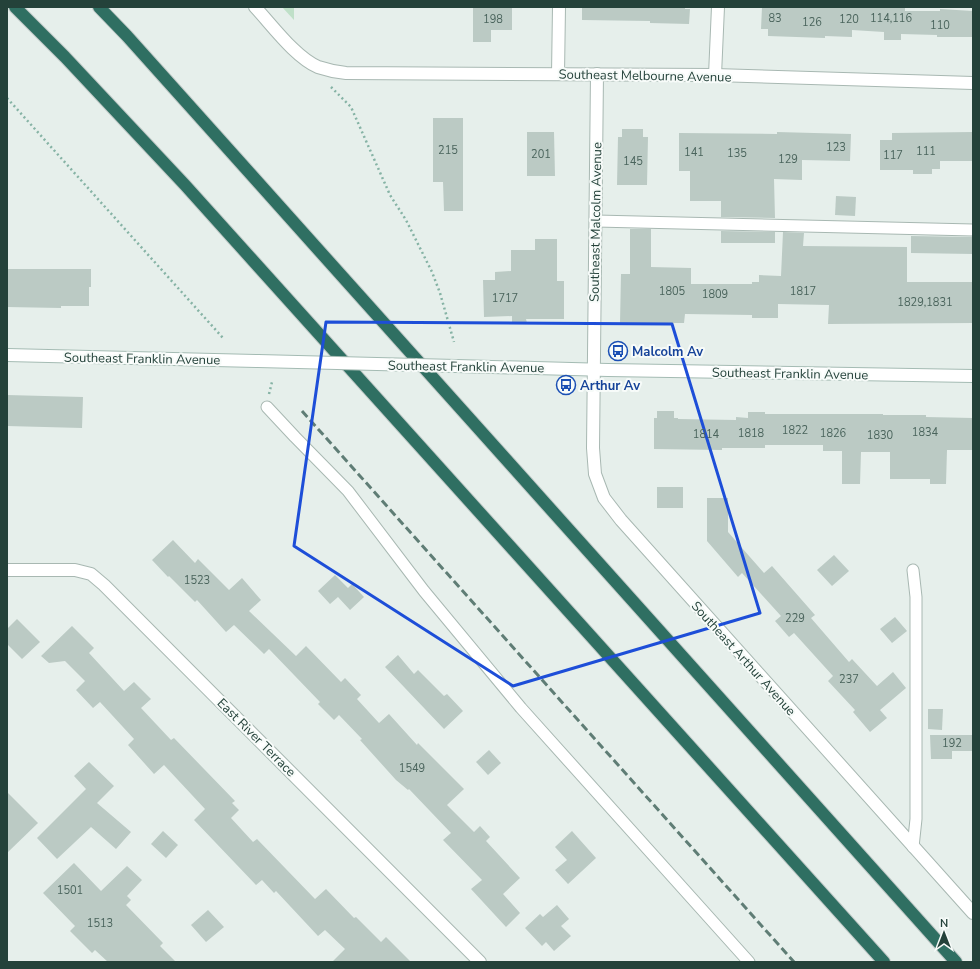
<svg xmlns="http://www.w3.org/2000/svg" width="980" height="969" viewBox="0 0 980 969" font-family="'Nunito Sans',sans-serif">
<style>
.green{fill:#bfe0c8}
.building{fill:#bbcac4}
.lines{fill:none;stroke-linecap:round;stroke-linejoin:round}
.lane-casing{stroke:#a8b8b2;stroke-width:13}
.street-casing{stroke:#a8b8b2;stroke-width:14}
.secondary-casing{stroke:#a4bbb3;stroke-width:14}
.highway-casing{stroke:#c2cac8;stroke-width:14}
.path{stroke:#86b3a5;stroke-width:2.5;stroke-dasharray:2 3;stroke-linecap:butt}
.lane{stroke:#fff;stroke-width:11}
.street{stroke:#fff;stroke-width:12}
.secondary{stroke:#fff;stroke-width:12}
.highway{stroke:#2f6f62;stroke-width:12}
.rail{stroke:#5f7d75;stroke-width:3;stroke-dasharray:8 4;stroke-linecap:butt}
.secondary-bridge-casing{stroke:#a4bbb3;stroke-width:14;stroke-linecap:butt}
.secondary-bridge{stroke:#fff;stroke-width:12}
.marked{fill:none;stroke:#1d4ed8;stroke-width:3;stroke-linejoin:round}
.labels{text-anchor:middle;stroke-width:4;stroke-linejoin:round;paint-order:stroke}
.number-label{font-size:11px;fill:#4a645c}
.street-label{font-size:13px;fill:#24423a;stroke:#f7fbf9}
.transit-label{font-size:13px;font-weight:bold;fill:#164399;stroke:#f7fbf9;text-anchor:start}
</style>
<rect width="100%" height="100%" fill="#e6efeb"/>
<path class="green" d="M282,7h12v13z"/>
<g class="building">
<path d="M473,7h39v23h-21v12h-18z"/>
<path d="M582,7h103v2h5l-1,15 -39,-1v-2l-68,-1z"/>
<path d="M762,7h143v4h35v-2l33,2v26h-36v-2l-36,-1v6h-17v-8l-32,-2v7l-27,-1v2l-57,-2v-7h-7z"/>
<path d="M433,118h30v93h-19l-1,-29h-10z"/>
<path d="M622,129h21v8h5l-1,48h-30l1,-48h4z"/>
<path d="M527,132h27l1,44h-28z"/>
<path d="M777,132l74,2 -1,27 -48,-1v20l-28,-1 1,39 -54,-1v-16h-31v-30h-11v-38l98,1z"/>
<path d="M973,132v29h-33v8h-8v5h-19v-4h-33v-30h12v-7z"/>
<path d="M836,196l20,1 -1,19 -20,-1z"/>
<path d="M630,229h21v38l40,1v16h61v-2h7v-7l22,1 2,-44 21,1 -1,13 104,1v35h66v41l-145,1 1,-19 -51,-1v14h-26v-3l-67,-1 -1,9h-64l1,-49h9z"/>
<path d="M721,231l54,1v11h-54z"/>
<path d="M911,236l62,1v17l-62,-1z"/>
<path d="M535,239h22v42h7v38h-38l1,4 -15,1v-8l-28,1 -1,-37h12v-8l16,-1v-21h24z"/>
<path d="M7,269h84v18h-2v19h-28v2l-54,-1z"/>
<path d="M7,395l76,2 -1,31 -75,-2z"/>
<path d="M657,411h17v7h4v1l58,1v-3l12,1v-6h17v2h118v1h43v2l47,1v32h-26l-1,34h-16v-5h-40v-27h-29l-1,32h-18v-33h-19v-6h-58v3h-43v2l-68,-1v-31h3z"/>
<rect x="657" y="487" width="26" height="21"/>
<path d="M707,498h21v34l36,41 8,-7 43,49 -4,3 38,44 3,-3 25,27 16,-14 13,16 -26,22 7,8 -17,14 -17,-20 2,-2 -27,-29 5,-5 -39,-43 -5,4 -14,-16 6,-5 -39,-43 -4,4 -31,-36z"/>
<path d="M173,540l22,23 3,-4 31,31 13,-12 19,22 -12,11 47,45 10,-10 35,36 4,-4 16,17 -4,4 22,24 10,-9 28,31 1,-2 46,46 -17,16 27,27 6,-6 10,11 -4,4 34,37 -17,16 17,19 -14,14 -35,-38 11,-9 -39,-40 8,-7 -42,-44 -1,1 -12,-10 -36,-40 2,-1 -23,-24 -5,5 -16,-16 2,-2 -51,-53 -5,5 -30,-29 -8,7 -29,-32 -2,2 -26,-26 -1,1 -16,-17z"/>
<path d="M834,555l15,16 -17,15 -15,-16z"/>
<path d="M335,575l13,13 4,-4 12,13 -14,13 -12,-13 -8,7 -12,-13z"/>
<path d="M895,617l12,14 -15,12 -12,-14z"/>
<path d="M17,619l23,23 -18,17 -15,-15v-15z"/>
<path d="M72,626l22,22 -5,5 35,38 10,-9 17,17 -10,9 30,32 3,-2 61,63 -3,2 7,7 -8,8 22,24 4,-3 58,60 11,-10 28,29 2,-1 25,25 5,-5 25,25h-79l13,-13 -20,-19 -7,6 -42,-45 -2,2 -12,-13 -6,5 -62,-65 11,-11 -41,-44 -10,9 -26,-29 6,-6 -34,-37 -7,6 -17,-18 9,-9 -20,-20 -16,2 -8,-7z"/>
<path d="M398,655l16,19 4,-4 26,26 3,-2 16,17 -19,18 -59,-62z"/>
<path d="M928,709h15l-1,21 -14,-1z"/>
<path d="M930,735h43v16h-21v8h-21z"/>
<path d="M489,750l12,13 -13,12 -12,-13z"/>
<path d="M89,762l25,24 -17,17 34,29 -15,17 -25,-22 -34,32 -20,-21 49,-49 -12,-13z"/>
<path d="M7,792l31,31 -31,30z"/>
<path d="M163,831l15,14 -12,13 -15,-14z"/>
<path d="M572,831l24,27 -28,26 -13,-14 12,-10 -12,-13z"/>
<path d="M74,863l27,28 26,-25 15,14 -15,16 4,4 -5,5 37,38 -3,3 16,16h-68l-13,-12 -3,3 -22,-22 5,-5 -32,-33z"/>
<path d="M557,905l12,14 -8,7 10,10 -17,15 -8,-9 -4,4 -17,-18 15,-14 3,3z"/>
<path d="M208,910l16,17 -18,15 -15,-17z"/>
</g>
<g class="lines">
<g class="lane-casing">
<g id="lane">
<path d="M596,221l377,9"/>
<path d="M267,407l28,30 53,54 76,100 97,117 228,254"/>
<path d="M913,570l3,27v222l-3,28"/>
</g>
</g>
<g class="street-casing">
<g id="street">
<path d="M255,7c17,18 40,50 63,60 9,3 18,5 28,6l369,2 258,8"/>
<path d="M558,74l1,-67"/>
<path d="M597,74l-4,374 2,26 9,24 17,22 352,393"/>
<path d="M715,75l3,-68"/>
<path d="M7,570h68l16,4 13,11 376,377"/>
</g>
</g>
<g class="secondary-casing">
<g id="secondary">
<path d="M7,355l251,6"/>
<path d="M456,366l152,4 365,6"/>
</g>
</g>
<g class="highway-casing">
<g id="highway">
<path d="M15,7l50,50 120,128 699,777"/>
<path d="M99,7l28,29 829,926"/>
</g>
</g>
<g class="path">
<path d="M331,87l20,20 39,88 16,25 26,52 8,21 14,49"/>
<path d="M7,98l216,240"/>
<path d="M269,394l3,-12"/>
</g>
<use href="#lane" class="lane"/>
<use href="#street" class="street"/>
<use href="#secondary" class="secondary"/>
<use href="#highway" class="highway"/>
<path class="rail" d="M302,411l492,551"/>
<g class="secondary-bridge-casing">
<path id="secondary-bridge" d="M258,361l198,5"/>
</g>
<use href="#secondary-bridge" class="secondary-bridge"/>
</g>
<path class="marked" d="M326,322l346,2 88,289 -247,73 -219,-140z"/>
<defs>
<g id="bus-ring" transform="scale(1)"><circle r="9.5" fill="#f7fbf9" stroke="#1a4fb4" stroke-width="1.5"/><path d="M-5-6H5V4H4V6H2V4H-2V6H-4V4H-5ZM-3.5-4V0h7V-4ZM-3.5 1.2v1.5H-2V1.2ZM2 1.2v1.5H3.5V1.2Z" fill="#1a4fb4"/></g>
</defs>
<g fill-rule="evenodd">
<use href="#bus-ring" x="618" y="351"/>
<use href="#bus-ring" x="566" y="385"/>
</g>
<g class="labels">
<g class="number-label">
<text x="775" y="22">83</text>
<text x="891" y="22">114,116</text>
<text x="493" y="23">198</text>
<text x="849" y="23">120</text>
<text x="812" y="26">126</text>
<text x="940" y="29">110</text>
<text x="836" y="151">123</text>
<text x="448" y="154">215</text>
<text x="926" y="155">111</text>
<text x="694" y="156">141</text>
<text x="737" y="157">135</text>
<text x="541" y="158">201</text>
<text x="893" y="159">117</text>
<text x="788" y="163">129</text>
<text x="633" y="165">145</text>
<text x="672" y="295">1805</text>
<text x="803" y="295">1817</text>
<text x="715" y="298">1809</text>
<text x="505" y="302">1717</text>
<text x="925" y="306">1829,1831</text>
<text x="795" y="434">1822</text>
<text x="925" y="436">1834</text>
<text x="751" y="437">1818</text>
<text x="833" y="437">1826</text>
<text x="706" y="438">1814</text>
<text x="880" y="439">1830</text>
<text x="197" y="584">1523</text>
<text x="795" y="622">229</text>
<text x="849" y="683">237</text>
<text x="952" y="747">192</text>
<text x="412" y="772">1549</text>
<text x="70" y="894">1501</text>
<text x="100" y="927">1513</text>
</g>
<g class="street-label">
<text transform="translate(645 75) rotate(1)" y="5">Southeast Melbourne Avenue</text>
<text transform="translate(595 222) rotate(-89)" y="5">Southeast Malcolm Avenue</text>
<text transform="translate(142 358) rotate(1)" y="5">Southeast Franklin Avenue</text>
<text transform="translate(466 366) rotate(1)" y="5">Southeast Franklin Avenue</text>
<text transform="translate(790 373) rotate(1)" y="5">Southeast Franklin Avenue</text>
<text transform="translate(744 658) rotate(48)" y="5">Southeast Arthur Avenue</text>
<text transform="translate(257 737) rotate(45)" y="5">East River Terrace</text>
</g>
<g class="transit-label">
<text x="632" y="356">Malcolm Av</text>
<text x="580" y="390">Arthur Av</text>
</g>
</g>
<rect width="980" height="969" fill="none" stroke="#24423a" stroke-width="16"/>
<g transform="translate(944 933)" stroke="#f7fbf9" stroke-width="3" paint-order="stroke">
<path d="M0-3L7 15L0 10L-7 15Z" fill="#24423a"/>
<text y="-6" font-size="11" font-weight="bold" text-anchor="middle" fill="#24423a">N</text>
</g>
</svg>
